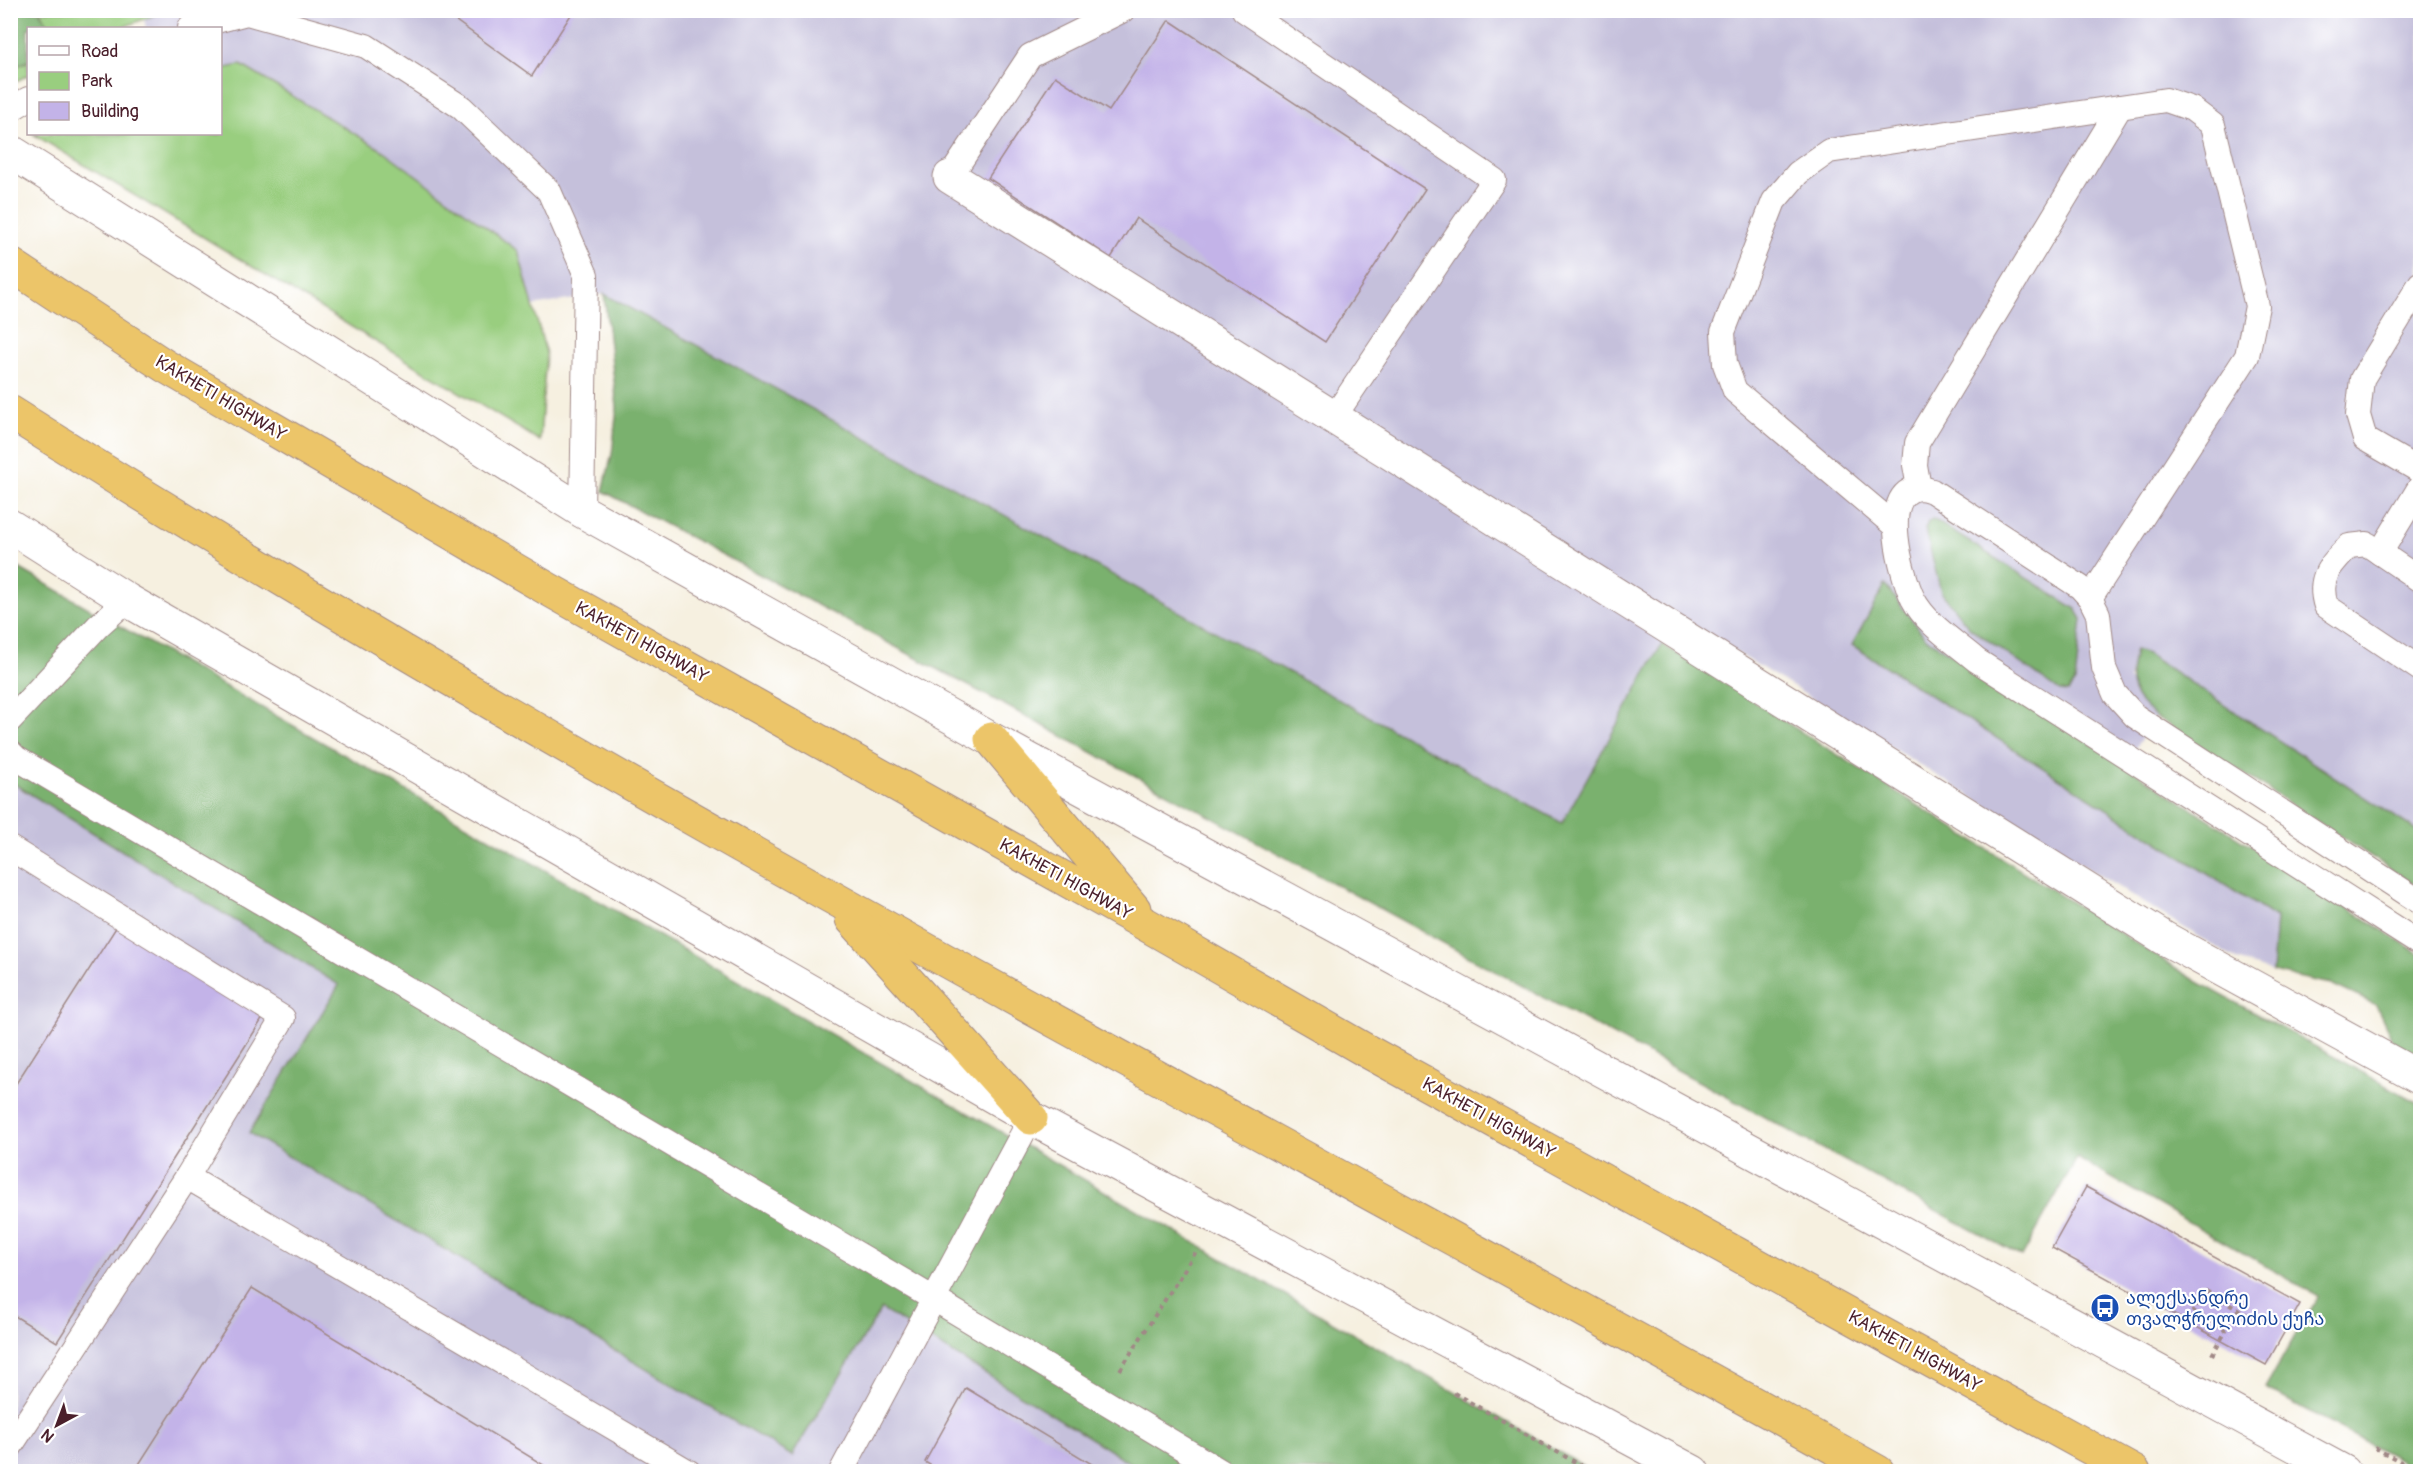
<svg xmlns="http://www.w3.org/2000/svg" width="2431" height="1482" viewBox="0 0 2431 1482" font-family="Pangolin,'Noto Sans Georgian',sans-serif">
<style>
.industrial{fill:#c5c0db}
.green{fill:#99ce7f;stroke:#727655;stroke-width:1.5}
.forest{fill:#7ab16e;stroke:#62684c;stroke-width:1.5}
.building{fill:#c3b3e8}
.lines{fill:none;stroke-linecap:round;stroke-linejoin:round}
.service-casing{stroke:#a08886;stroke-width:26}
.minor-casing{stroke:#a08886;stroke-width:35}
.tertiary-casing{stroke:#a08886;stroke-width:35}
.trunk-casing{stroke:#a08886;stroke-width:35}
.path{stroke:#a08886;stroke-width:4;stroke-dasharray:4.5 4.5;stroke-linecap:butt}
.service{stroke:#fff;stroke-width:24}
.minor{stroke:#fff;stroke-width:33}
.tertiary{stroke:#fff;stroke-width:33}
.trunk{stroke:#ecc569;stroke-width:33}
.labels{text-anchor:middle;stroke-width:4.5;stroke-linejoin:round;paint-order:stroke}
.street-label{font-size:18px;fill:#4a1f2b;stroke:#fff}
.transit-label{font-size:18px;fill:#164399;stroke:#fff;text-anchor:start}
</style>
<rect width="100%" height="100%" fill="#fff"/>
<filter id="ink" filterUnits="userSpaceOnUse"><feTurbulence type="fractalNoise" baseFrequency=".0167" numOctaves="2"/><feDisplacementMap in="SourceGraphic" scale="12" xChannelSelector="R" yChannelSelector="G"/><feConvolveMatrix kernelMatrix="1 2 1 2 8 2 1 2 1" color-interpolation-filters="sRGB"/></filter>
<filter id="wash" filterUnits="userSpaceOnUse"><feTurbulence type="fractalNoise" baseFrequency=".008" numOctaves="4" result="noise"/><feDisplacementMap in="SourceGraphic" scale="24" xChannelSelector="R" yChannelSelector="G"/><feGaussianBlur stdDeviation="1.35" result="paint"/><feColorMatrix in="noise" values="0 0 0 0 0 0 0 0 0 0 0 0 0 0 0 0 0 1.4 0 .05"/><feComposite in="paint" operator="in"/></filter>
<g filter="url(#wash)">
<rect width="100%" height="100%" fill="#f6f0e0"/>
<g class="industrial">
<path d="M165,10l2255,1v822l-273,-179 -12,-4 -6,30 27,37 -32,47 -198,-126 -41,-53 -32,60 423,273 -4,54 -35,-12 -553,-340 -22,24 -100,179 -958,-529 -71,12 -16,-55 -276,-186 -20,4 -1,-41h-74l-2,-9z"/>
<path d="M10,782l329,203 -89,148 541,323 89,-147 263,162h-1132z"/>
</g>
<g class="green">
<path d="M40,11h125l-44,17h-70z"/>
<path d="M28,61v14l-17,9v-15z"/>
<path d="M241,65l144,87 133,99 28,102 -6,88 -507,-307h187l1,-65z"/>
</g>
<g class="forest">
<path d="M11,10l28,1 12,17h-23v33l-17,8z"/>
<path d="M604,294l958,529 100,-179 536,338 222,122v367l-155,-83 53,-92 -241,-138 -55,99 -1021,-554 -398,-212 9,-37 5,-47z"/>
<path d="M1933,519l143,90 6,10 -7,63 -7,10 -8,-1 -91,-64 -28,-35 -16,-63 3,-7z"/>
<path d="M10,563l1582,908h-449l-262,-162 -89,147 -543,-323 90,-148 -328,-203z"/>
<path d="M1885,585l41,53 494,316v112l-21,-12 -23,-49 -45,-21 -59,-12 4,-54 -424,-273z"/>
<path d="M2135,650l12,4 273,179v55l-264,-171c-29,-25 -28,-30 -21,-67z"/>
</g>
<g id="blocks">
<g class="building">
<path d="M441,10h133l-42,66z"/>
<path d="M1169,20l256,169 -100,153 -189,-124 -25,40 -123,-80 67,-102 54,35z"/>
<path d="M117,926l146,92 -206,324 -47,-29v-220z"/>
<path d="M2086,1187l214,117 -34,61 -214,-117z"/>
<path d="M252,1288l303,184h-421z"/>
<path d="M966,1388l139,84h-164l-16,-10z"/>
</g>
</g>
</g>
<g filter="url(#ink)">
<use href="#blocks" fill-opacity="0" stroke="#a08886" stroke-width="1.5"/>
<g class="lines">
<g class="service-casing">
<g id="service">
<path d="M1244,10l250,170 -160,237"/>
<path d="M190,28l57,-15 119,33 95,61 88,84 37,84 -4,236"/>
<path d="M10,110l18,-11"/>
<path d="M950,177l80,-121 93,-46"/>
<path d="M2420,284l-58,95 -4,36 7,24 55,32"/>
<path d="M1919,488l-4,-23 2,-22 203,-336"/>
<path d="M1895,526l-160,-135 -10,-27 -2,-32 51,-131 24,-28 31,-22 337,-51 26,9 21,16 44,181 -10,50 -157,242"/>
<path d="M2380,553l40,-66"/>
<path d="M2420,580l-53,-36 -18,2c-19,19 -32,32 -23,60l94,63"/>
<path d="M10,720l88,-94 29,-26"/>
<path d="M10,752l6,6 918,541 288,173"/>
<path d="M10,848l273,170 -96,159 -177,270"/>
<path d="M2420,902l-285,-186 -20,-22 -11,-26 -6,-54 -8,-16 -10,-11 -148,-96c-3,-1 -9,-3 -13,-3 -42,4 -16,90 -6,111 13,25 42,43 63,61l444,284"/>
<path d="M187,1177l502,295"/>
<path d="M841,1472l190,-354"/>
</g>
</g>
<g class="minor-casing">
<path id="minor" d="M950,177l1214,761 256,140"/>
</g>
<g class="tertiary-casing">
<g id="tertiary">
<path d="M10,151l572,360 409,228 1353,733"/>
<path d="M10,526l117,74 904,518 662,354"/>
</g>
</g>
<g class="trunk-casing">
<g id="trunk">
<path d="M10,264l155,102 383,223 599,336 218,125 769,422"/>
<path d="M10,412c606,383 1242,713 1868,1060"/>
<path d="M991,739l143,170"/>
<path d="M852,919l179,199"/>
</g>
</g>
<g class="path">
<path d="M2212,1355l14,-24 -33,-20 13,-20 43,25"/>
<path d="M1120,1370l77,-120"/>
<path d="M1454,1393l138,79"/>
<path d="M2375,1448l45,24"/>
</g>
<use href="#service" class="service"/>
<use href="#minor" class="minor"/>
<use href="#tertiary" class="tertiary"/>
<use href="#trunk" class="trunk"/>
</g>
</g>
<defs>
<g id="bus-disc" transform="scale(1.5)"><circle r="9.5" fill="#1a4fb4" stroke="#fff"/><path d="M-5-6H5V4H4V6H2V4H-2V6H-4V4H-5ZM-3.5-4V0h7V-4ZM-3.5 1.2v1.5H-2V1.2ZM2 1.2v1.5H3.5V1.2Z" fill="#fff"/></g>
</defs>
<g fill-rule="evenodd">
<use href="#bus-disc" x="2105" y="1308"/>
</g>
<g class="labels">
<g class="street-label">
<text transform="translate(221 398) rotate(31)" y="6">KAKHETI HIGHWAY</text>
<text transform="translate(642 642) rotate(29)" y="6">KAKHETI HIGHWAY</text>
<text transform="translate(1066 879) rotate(29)" y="6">KAKHETI HIGHWAY</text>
<text transform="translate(1489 1118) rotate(29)" y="6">KAKHETI HIGHWAY</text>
<text transform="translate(1915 1351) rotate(29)" y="6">KAKHETI HIGHWAY</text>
</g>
<g class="transit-label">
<text x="2126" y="1304">ალექსანდრე<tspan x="2126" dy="21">თვალჭრელიძის ქუჩა</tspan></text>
</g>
</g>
<rect width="2431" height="1482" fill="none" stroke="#fff" stroke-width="36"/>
<rect x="27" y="27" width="195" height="108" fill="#ffffff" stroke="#b7a5aa" stroke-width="1.5"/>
<rect x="39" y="46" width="30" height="9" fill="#ffffff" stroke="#b7a5aa" stroke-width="1.5"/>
<text x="81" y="57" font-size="18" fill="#4a1f2b">Road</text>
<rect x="39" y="72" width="30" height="18" fill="#99ce7f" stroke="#b7a5aa" stroke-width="1.5"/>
<text x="81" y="87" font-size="18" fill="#4a1f2b">Park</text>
<rect x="39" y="102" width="30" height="18" fill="#c3b3e8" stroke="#b7a5aa" stroke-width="1.5"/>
<text x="81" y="117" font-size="18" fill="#4a1f2b">Building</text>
<g transform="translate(57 1425) rotate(221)" stroke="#ffffff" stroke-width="4.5" paint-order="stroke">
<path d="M0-4.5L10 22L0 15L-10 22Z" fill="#4a1f2b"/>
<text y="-9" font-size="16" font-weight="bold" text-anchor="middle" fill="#4a1f2b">N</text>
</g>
</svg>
